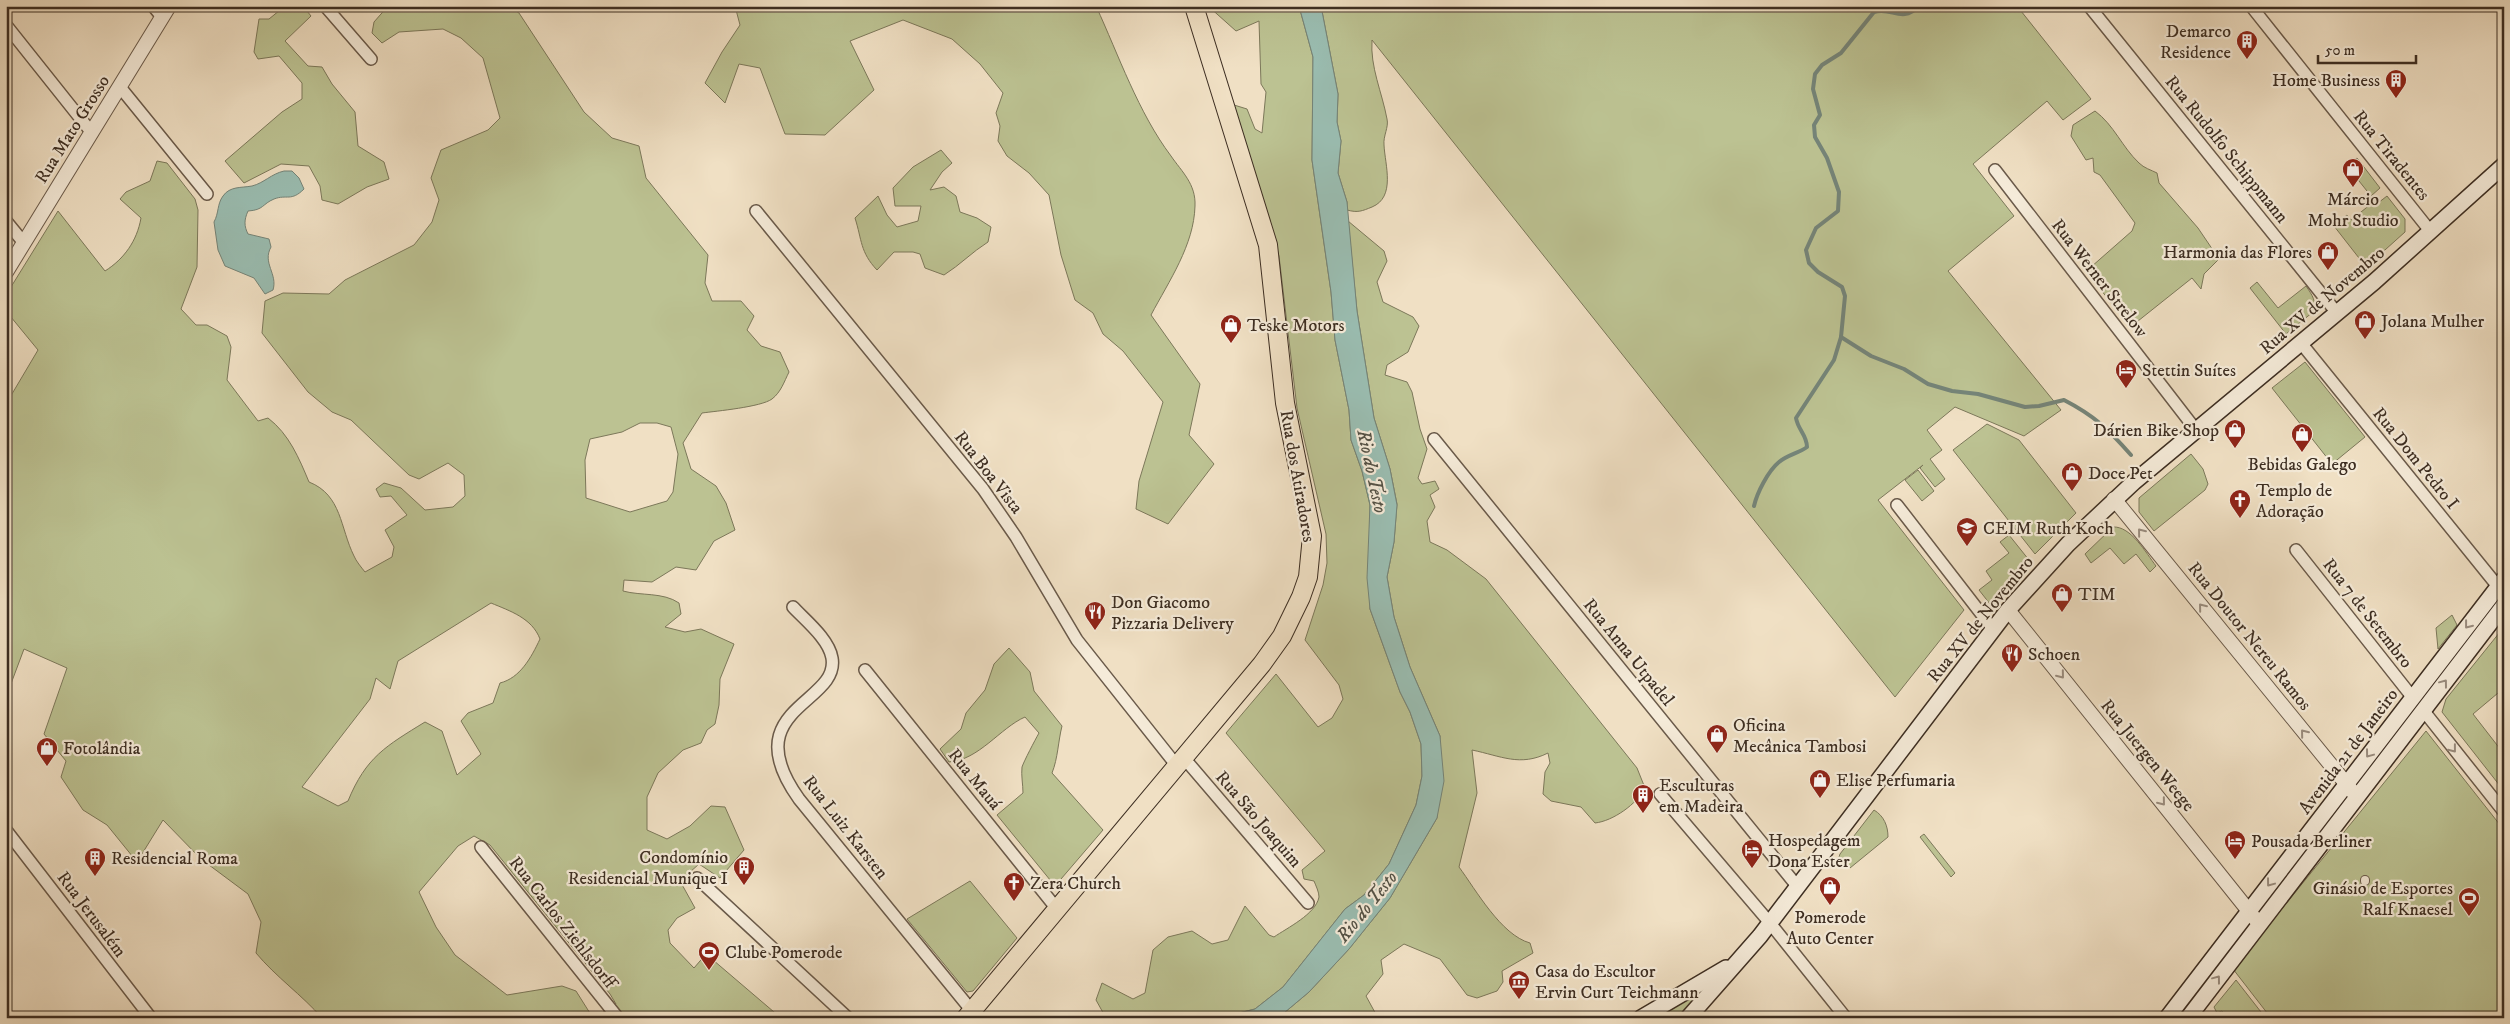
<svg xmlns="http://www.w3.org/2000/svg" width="2510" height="1024" viewBox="0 0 2510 1024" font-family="'IM FELL DW Pica',serif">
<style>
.green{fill:#bcc292;stroke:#7c785a;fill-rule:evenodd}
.water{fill:#9abdb1;stroke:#758478}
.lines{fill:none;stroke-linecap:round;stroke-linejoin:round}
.stream{stroke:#758478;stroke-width:4}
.pedestrian-casing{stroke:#6a5a4a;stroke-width:10}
.minor-casing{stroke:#6a5a4a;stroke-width:14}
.tertiary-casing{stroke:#6a5a4a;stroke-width:16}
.secondary-casing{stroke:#3d2e22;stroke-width:18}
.primary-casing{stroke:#3d2e22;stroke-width:20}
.pedestrian{stroke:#f5ebd9;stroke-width:8}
.minor{stroke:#f5ebd9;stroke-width:11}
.tertiary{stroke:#f5ebd9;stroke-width:14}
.secondary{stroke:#f5ebd9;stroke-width:15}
.primary{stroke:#f0e0c4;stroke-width:18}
.oneway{stroke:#998c7e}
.labels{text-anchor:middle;stroke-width:4.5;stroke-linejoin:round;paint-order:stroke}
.poi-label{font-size:18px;fill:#3d2e22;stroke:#f5ebd9;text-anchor:start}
.street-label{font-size:18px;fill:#3d2e22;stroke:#f5ebd9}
.water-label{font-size:19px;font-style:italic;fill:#545246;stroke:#f5ebd9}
</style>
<rect width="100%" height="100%" fill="#f0e0c4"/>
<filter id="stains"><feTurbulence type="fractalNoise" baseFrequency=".004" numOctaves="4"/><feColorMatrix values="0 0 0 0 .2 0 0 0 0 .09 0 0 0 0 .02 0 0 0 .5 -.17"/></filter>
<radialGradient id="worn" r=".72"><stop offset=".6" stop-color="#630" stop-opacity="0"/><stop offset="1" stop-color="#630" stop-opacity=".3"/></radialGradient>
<g class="green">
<path d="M285,6h18l8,10 -26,25 23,25 14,1 10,17 23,28 3,34 26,16 5,17 -22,8 -29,17 -16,-4 -2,-14 -11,-20 -28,-2 -37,19 -19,-22 57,-49 20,-13v-16l-23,-27 -21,3 -4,-7 5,-33h10z"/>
<path d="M388,6h120l11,7 65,99 28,26 27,8 7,32 62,77 -3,28 7,18h29l13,15 -7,14 14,16 19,6 9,20c-5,10 -8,20 -17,27 -11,8 -55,12 -70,14l-19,30 8,26 25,17 10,17 9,27 -21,11 -18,29 -20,-3 -24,15 -28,-2 -1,11c18,5 40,1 56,12l2,11 -16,13 20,5 16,-3 33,15 -14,35 -1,26 -4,19 -8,6 -6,13 -18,7 -25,23 -11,24v33l20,9 23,-13 21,-20 14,1 19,43 -24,28 -21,-14 -19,17 15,27 -18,10 -9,12 2,13 24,25 12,-14 75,64h-187l22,-14 -6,-10 -120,-149 -16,-9 -16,10 -39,46 17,35 19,28 52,40 55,-9 14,5 17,27h-271c-20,-23 -46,-41 -66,-65l5,-31 -13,-28 -47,-35 -38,-39 -26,42 -30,-37 -24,-15 -22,-33 5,-16 -22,-27 23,-66 -43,-19 -18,48v-293l32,-54 -32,-39v-16l52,-84 47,60c19,-12 32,-30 36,-53l-21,-19 6,-7 24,-11 7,-20 10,2 28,36 3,11 -1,57 -16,42 15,16h11l20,11 4,11 -4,33 31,41 10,-3c21,16 31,40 41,64 33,13 31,46 45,74 2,5 7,11 11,16l27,-15 2,-10 -9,-17 22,-15 -16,-19 -11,1 -4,-8 8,-6 17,5 24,22 28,-3 12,-11 -1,-21 -16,-12 -29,16 -10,-4 -58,-55 -19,-8 -24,-20 -46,-59 3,-32 18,-8 46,1 16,-14 69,-35 18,-23 7,-22 -8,-22 10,-28 47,-20 12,-12 -17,-60 -22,-20 -18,-9 -44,3 -17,11 -10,-10 2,-11zM640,423h17l14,4 7,27 -5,38 -6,9 -37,11 -44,-14 -1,-38 5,-21 32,-7zM491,603c19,8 41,15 49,36 -9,19 -20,39 -40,44l-7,20 -25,10 -7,8 20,33 -24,21 -15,-44 -17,-9c-39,24 -59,35 -77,79l-10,5 -36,-19 68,-88 6,-21 14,11 8,-28z"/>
<path d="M735,6h361c23,50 42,106 75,150 11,16 25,28 24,50 -1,39 -26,75 -44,109l49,69 -11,51 25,29 -46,60 -32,-15 3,-28 24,-79 -40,-51 -20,-17 -10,-21 -18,-13 -14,-45 -12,-60 -20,-22 -22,-17 -9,-15 2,-15 -4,-13 7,-20 -23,-29 -28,-25 -49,-19 -53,21 24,49 -49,45 -40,-1 -25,-66 -21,-4 -14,39 -20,-20 17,-31 18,-27z"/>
<path d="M1208,6h91l14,51 -1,103 19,132 4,48 14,70 2,30 11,31 8,34v104l30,83 10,20 11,32 1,32 -6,29 -27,59 -25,31 -19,14 -62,78 -28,22 -36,9h-113l-10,-18 6,-17 31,16 12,-6 8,-43 15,-13 24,-6 20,13 16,-4 17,-34 24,29 5,2c13,-9 42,-23 45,-40 0,-5 -3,-11 -5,-16l-10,-2 -2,-9 23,-19 -99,-118 50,-59 42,53 14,-9 11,-19 -4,-14 -34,-45 18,-55 4,-22 -1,-29 -29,-126 -18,-152 -45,-151 13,4 8,20 7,4 4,-41 -5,-8 -2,-63 -23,10z"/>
<path d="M1321,6h696l74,93 -28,21 -16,-19 -74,63 41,52 -66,55 113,139 -37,26 -69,-29 -28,23 15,20 -12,9 15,20 -10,8 -15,-19 3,-3 -45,35 86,110 -69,87 -523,-657c-2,27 10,52 15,79 2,8 -4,17 -3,26 1,20 12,52 -12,62 -10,4 -14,6 -25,3v-8l-9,-29 3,-32 -4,-19 1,-28z"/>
<path d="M2095,111c19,14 27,36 44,52 5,5 12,7 18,10l2,10 39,45 21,31 -15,15 -3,15 -9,-11 -59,47 -11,-9 -30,-37 -1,-12 41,-36 3,-8 -35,-48 -6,-3 -1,-14 -7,2 -15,-24 2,-11z"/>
<path d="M941,150l11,13 -10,9 -12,18 14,-3 12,9 4,16 17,6 14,9 -3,15c-16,10 -28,23 -44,33l-19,-7 -5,-14 -7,-2h-19l-17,18c-17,-18 -15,-30 -22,-52l23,-22 9,19 10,12 21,-6 3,-15h-26l-2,-18 20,-21z"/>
<path d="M2357,158l23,30 -9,8 -24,-30z"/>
<path d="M2387,196l18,23v13l-39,35 -32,-41 13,-11 4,5 25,-20 2,3z"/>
<path d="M1348,221l36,30 3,10 -10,21 6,20 30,15 6,9 -11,26 -21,13 -2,10 22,7 5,10 8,37 7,20 -9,29 4,6 13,-3 4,8 -9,6 5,12 -8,14 3,21 17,8 39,29 151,189 8,20c-8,16 -32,33 -50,35l-14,-16 -30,-6 -8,-7 2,-22 5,-9 -2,-10c-28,14 -47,3 -76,-3l5,43 -18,74c17,23 42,68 71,76l3,10 -31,18 1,11 -6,9 -20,7 -10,-3 -27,-36 -36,-15 -23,16 2,14 -17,22 12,22h-100l31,-26 40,-43 41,-51 47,-80 3,-82 -30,-69 -16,-50 -7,-40 7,-35 3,-38 -7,-35 -16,-51 -17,-107z"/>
<path d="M2257,282l21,26 28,-22c6,9 11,15 7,26l-27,22 -36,-46z"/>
<path d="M2305,362l60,75 -33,27 -60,-76z"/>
<path d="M1987,424l32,16 57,73 -41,41 -82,-104z"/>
<path d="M2191,454l12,15 5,15 -3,6 -51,41 -15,-19v-14z"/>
<path d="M1918,470l16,21 -12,10 -17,-21z"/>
<path d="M2113,527c18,-1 33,26 43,39l-6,6 -14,-18 -12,10 -14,-16 -19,15 -6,-9z"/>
<path d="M2009,535l20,25 -39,44 -11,-14 13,-10 -6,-9 23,-18 -9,-11z"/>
<path d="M2452,615l5,10 -19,24 -2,-21z"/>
<path d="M2504,627v61l-31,26 31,40v37l-62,-79 4,-13z"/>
<path d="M1009,648l21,24 4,19 28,35c-4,16 -4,32 -10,47l51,57 -48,56 -58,-71 26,-22c0,-8 -2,-18 -1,-26 2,-6 13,-27 17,-34l-14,-16c-25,11 -46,43 -76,45l-9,-13 21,-20 5,-16 19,-23 9,-26z"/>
<path d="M2426,731l78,99v188h-233l-38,-49z"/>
<path d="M1874,810c10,6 14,16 14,27l-38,31 -11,-11 1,-3z"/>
<path d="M1924,834l31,39 -4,4 -31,-40z"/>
<path d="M970,881l47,57 -44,53 -6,1 -60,-73z"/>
<path d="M2236,980l25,32 -7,6h-26l-6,-7 -5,2 -3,-6z"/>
<path d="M1713,981l-35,37h-19v-1z"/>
</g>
<g class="water">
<path d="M1299,6h22l17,88 -1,28 4,19 -3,32 9,29 10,109 17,107 16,51 7,36 -3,37 -7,35 7,40 16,50 30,69 4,45 -7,37 -47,80 -41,51 -40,43 -31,26h-59l36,-9 28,-22 62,-78 19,-14 25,-31 27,-59 6,-29 -1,-32 -11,-32 -10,-20 -30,-83 -3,-31 3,-73 -8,-34 -11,-31 -2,-30 -14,-70 -4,-48 -19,-132 1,-103z"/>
<path d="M284,171h8l7,7 5,11c-13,13 -17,5 -30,10 -12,5 -10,11 -26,12 -4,9 -4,15 0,23l21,5 2,8c-9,16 7,27 2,43l-8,4 -11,-16 -29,-12 -7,-16 -4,-28c5,-9 3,-18 9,-26 7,-10 18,-8 29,-10 12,-3 19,-12 32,-15z"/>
</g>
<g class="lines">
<g class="stream">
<path d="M1919,6c-18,18 -27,0 -45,6l-33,41 -19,12 -7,9 -2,15 7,26 -6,10 1,12 12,21 12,34 -1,19 -22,17 -10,22 3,13 9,9 24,15 3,9 -4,41 30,19 33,13 24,15 24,7 26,3 47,13 14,-1 25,-6c31,16 44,29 67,55"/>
<path d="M1754,506c3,-13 14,-35 25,-44 8,-7 20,-9 28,-15 0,-12 -9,-17 -11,-29l38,-58 7,-23"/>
</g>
<g class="pedestrian-casing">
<path id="pedestrian" d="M2365,880v1"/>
</g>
<g class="minor-casing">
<g id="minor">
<path d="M153,6l9,11"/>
<path d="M325,6l46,53"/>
<path d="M2089,6l248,307"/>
<path d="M2251,6l180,226"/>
<path d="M6,25l86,108"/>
<path d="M120,87l87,107"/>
<path d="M1995,170l201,260"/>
<path d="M756,211l227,278 33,48 61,103 100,126"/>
<path d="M6,221l18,22"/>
<path d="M2301,343l203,251"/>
<path d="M1434,439l363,447"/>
<path d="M1897,505l96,124"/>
<path d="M2296,550l117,148"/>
<path d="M793,607c12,13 36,32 39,51 8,46 -98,50 -33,141l173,212"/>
<path d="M865,670l192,239"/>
<path d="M2423,710l81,102"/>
<path d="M1184,758l124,145"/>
<path d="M1660,794l110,129 76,95"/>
<path d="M6,830l145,188"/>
<path d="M481,847l137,171"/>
<path d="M697,878l151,140"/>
</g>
</g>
<g class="tertiary-casing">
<g id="tertiary">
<path d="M6,272l163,-266"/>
<path d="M2114,499l243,298"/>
<path d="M2008,610l248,310"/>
</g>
</g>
<g class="secondary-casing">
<g id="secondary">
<path d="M1641,1018l85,-50"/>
<path d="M1688,1018l72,-82 248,-326 60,-66 66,-62 240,-200 130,-117"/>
<path d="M2167,1018l337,-439"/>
<path d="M2188,1018l316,-413"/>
</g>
</g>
<g class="primary-casing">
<path id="primary" d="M966,1018l296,-354 20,-28 19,-39 7,-20 4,-41 -27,-133 -17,-158 -74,-239"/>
</g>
<use href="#pedestrian" class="pedestrian"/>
<use href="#minor" class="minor"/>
<use href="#tertiary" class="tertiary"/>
<use href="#secondary" class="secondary"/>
<use href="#primary" class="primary"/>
</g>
<defs><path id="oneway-chevron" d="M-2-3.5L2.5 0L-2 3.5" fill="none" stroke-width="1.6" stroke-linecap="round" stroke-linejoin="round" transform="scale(1.25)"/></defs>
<g class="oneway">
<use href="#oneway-chevron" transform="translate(2141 532) rotate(-129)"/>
<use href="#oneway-chevron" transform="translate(2202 607) rotate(-129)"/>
<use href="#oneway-chevron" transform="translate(2468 625) rotate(128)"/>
<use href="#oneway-chevron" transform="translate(2061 675) rotate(51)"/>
<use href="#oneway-chevron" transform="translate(2444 683) rotate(-53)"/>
<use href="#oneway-chevron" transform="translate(2304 733) rotate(-129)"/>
<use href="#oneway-chevron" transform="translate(2453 749) rotate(52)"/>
<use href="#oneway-chevron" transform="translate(2369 754) rotate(127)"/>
<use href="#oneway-chevron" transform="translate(2162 802) rotate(51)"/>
<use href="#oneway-chevron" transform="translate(2270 883) rotate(127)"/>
<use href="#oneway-chevron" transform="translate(2217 979) rotate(-53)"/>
</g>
<defs>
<g id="building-pin" transform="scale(1.125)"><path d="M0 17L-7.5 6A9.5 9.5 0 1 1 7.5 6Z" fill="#8f2418" stroke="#f5ebd9"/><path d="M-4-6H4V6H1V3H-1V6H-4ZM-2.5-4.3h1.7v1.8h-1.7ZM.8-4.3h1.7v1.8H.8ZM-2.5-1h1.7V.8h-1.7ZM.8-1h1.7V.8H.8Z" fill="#fff"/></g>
<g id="shop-pin" transform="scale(1.125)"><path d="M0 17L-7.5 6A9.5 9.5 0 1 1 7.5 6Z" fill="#8f2418" stroke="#f5ebd9"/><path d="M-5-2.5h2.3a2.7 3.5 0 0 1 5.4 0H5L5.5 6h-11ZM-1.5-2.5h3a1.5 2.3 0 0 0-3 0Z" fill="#fff"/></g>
<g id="hotel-pin" transform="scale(1.125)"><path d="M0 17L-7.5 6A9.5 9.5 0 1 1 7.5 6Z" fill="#8f2418" stroke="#f5ebd9"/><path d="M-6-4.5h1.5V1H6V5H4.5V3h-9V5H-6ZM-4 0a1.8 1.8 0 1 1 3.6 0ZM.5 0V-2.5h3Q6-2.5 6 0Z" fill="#fff"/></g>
<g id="church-pin" transform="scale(1.125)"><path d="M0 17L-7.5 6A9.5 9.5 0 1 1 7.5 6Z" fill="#8f2418" stroke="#f5ebd9"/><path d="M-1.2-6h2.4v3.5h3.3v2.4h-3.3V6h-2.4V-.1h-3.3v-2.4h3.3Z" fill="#fff"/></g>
<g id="school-pin" transform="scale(1.125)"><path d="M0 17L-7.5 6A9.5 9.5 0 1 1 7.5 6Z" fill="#8f2418" stroke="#f5ebd9"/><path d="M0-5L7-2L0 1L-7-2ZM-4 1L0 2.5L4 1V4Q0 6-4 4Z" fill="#fff"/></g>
<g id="restaurant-pin" transform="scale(1.125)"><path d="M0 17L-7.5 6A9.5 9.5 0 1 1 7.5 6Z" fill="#8f2418" stroke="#f5ebd9"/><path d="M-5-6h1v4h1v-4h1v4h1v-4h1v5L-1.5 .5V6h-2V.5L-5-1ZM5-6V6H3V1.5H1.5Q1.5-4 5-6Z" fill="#fff"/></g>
<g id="stadium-pin" transform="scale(1.125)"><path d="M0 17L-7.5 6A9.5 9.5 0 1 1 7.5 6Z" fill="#8f2418" stroke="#f5ebd9"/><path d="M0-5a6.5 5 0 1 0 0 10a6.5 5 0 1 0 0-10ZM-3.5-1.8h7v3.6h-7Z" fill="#fff"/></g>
<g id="museum-pin" transform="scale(1.125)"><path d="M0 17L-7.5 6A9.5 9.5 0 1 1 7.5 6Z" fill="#8f2418" stroke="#f5ebd9"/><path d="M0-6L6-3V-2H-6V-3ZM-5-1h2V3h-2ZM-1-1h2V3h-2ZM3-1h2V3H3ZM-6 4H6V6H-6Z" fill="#fff"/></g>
</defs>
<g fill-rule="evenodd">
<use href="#building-pin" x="2247" y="41"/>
<use href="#building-pin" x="2396" y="80"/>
<use href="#shop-pin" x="2353" y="169"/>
<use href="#shop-pin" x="2328" y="252"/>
<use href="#shop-pin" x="2365" y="321"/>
<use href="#shop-pin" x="1231" y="325"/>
<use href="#hotel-pin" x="2126" y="370"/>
<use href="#shop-pin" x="2235" y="430"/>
<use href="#shop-pin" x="2302" y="434"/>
<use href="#shop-pin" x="2072" y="473"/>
<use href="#church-pin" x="2240" y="500"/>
<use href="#school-pin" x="1967" y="528"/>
<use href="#shop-pin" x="2062" y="594"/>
<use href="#restaurant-pin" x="1095" y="612"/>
<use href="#restaurant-pin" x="2012" y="654"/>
<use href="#shop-pin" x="1717" y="735"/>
<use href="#shop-pin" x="47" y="748"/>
<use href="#shop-pin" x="1820" y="780"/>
<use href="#building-pin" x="1643" y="795"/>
<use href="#hotel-pin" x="2235" y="841"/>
<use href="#hotel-pin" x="1752" y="850"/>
<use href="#building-pin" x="95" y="858"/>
<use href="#building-pin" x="744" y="867"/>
<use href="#church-pin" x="1014" y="883"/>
<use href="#shop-pin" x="1830" y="887"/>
<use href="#stadium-pin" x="2469" y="898"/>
<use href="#stadium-pin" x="709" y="952"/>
<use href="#museum-pin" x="1519" y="981"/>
</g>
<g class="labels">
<g class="poi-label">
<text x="2231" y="37" text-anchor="end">Demarco<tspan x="2231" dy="21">Residence</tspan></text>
<text x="2380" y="86" text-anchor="end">Home Business</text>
<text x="2353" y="205" text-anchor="middle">Márcio<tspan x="2353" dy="21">Mohr Studio</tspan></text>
<text x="2312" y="258" text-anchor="end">Harmonia das Flores</text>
<text x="2381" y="327">Jolana Mulher</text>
<text x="1247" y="331">Teske Motors</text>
<text x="2142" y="376">Stettin Suítes</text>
<text x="2219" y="436" text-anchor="end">Dárien Bike Shop</text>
<text x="2302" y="470" text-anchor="middle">Bebidas Galego</text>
<text x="2088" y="479">Doce Pet</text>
<text x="2256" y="496">Templo de<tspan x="2256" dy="21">Adoração</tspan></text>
<text x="1983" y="534">CEIM Ruth Koch</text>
<text x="2078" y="600">TIM</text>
<text x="1111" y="608">Don Giacomo<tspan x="1111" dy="21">Pizzaria Delivery</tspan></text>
<text x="2028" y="660">Schoen</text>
<text x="1733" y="731">Oficina<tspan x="1733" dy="21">Mecânica Tambosi</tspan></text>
<text x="63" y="754">Fotolândia</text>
<text x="1836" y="786">Elise Perfumaria</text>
<text x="1659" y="791">Esculturas<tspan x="1659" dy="21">em Madeira</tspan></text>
<text x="1768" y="846">Hospedagem<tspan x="1768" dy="21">Dona Ester</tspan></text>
<text x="2251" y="847">Pousada Berliner</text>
<text x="728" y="863" text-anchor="end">Condomínio<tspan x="728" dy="21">Residencial Munique I</tspan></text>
<text x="111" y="864">Residencial Roma</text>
<text x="1030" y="889">Zera Church</text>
<text x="2453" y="894" text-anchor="end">Ginásio de Esportes<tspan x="2453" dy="21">Ralf Knaesel</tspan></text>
<text x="1830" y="923" text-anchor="middle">Pomerode<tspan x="1830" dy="21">Auto Center</tspan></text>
<text x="725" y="958">Clube Pomerode</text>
<text x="1535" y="977">Casa do Escultor<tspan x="1535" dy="21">Ervin Curt Teichmann</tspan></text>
</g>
<g class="street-label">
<text transform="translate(72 129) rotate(-58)" y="6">Rua Mato Grosso</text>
<text transform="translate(2227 149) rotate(51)" y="6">Rua Rudolfo Schippmann</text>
<text transform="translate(2392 155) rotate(51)" y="6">Rua Tiradentes</text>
<text transform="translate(2100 278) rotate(52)" y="6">Rua Werner Strelow</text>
<text transform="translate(2322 300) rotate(-40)" y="6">Rua XV de Novembro</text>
<text transform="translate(2416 458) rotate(51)" y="6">Rua Dom Pedro I</text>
<text transform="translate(989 472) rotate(52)" y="6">Rua Boa Vista</text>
<text transform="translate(1298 476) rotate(80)" y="6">Rua dos Atiradores</text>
<text transform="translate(2368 613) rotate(52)" y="6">Rua 7 de Setembro</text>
<text transform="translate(1980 619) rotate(-51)" y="6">Rua XV de Novembro</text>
<text transform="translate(2250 636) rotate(51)" y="6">Rua Doutor Nereu Ramos</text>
<text transform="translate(1629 652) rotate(51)" y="6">Rua Anna Utpadel</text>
<text transform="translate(2348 751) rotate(-53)" y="6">Avenida 21 de Janeiro</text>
<text transform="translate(2148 755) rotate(51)" y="6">Rua Juergen Weege</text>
<text transform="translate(975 779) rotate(51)" y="6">Rua Mauá</text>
<text transform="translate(1259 819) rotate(49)" y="6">Rua São Joaquim</text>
<text transform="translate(846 827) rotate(52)" y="6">Rua Luiz Karsten</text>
<text transform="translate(92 914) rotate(53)" y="6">Rua Jerusalém</text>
<text transform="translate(563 922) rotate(52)" y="6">Rua Carlos Ziehlsdorff</text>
</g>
<g class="water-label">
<text transform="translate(1373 471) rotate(78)" y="7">Rio do Testo</text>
<text transform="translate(1366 906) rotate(-51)" y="7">Rio do Testo</text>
</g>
</g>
<rect width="2510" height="1024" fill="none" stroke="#f0e0c4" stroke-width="25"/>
<rect x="8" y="8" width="2495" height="1009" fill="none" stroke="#3d2e22" stroke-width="2.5"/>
<rect x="12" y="12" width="2485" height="999" fill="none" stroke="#3d2e22"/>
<path d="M2318 55v8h98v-8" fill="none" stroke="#3d2e22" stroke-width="2.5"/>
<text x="2325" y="55" font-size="15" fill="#3d2e22" stroke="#f5ebd9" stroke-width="4" paint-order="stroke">50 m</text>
<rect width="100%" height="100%" filter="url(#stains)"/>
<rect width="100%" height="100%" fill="url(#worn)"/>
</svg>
